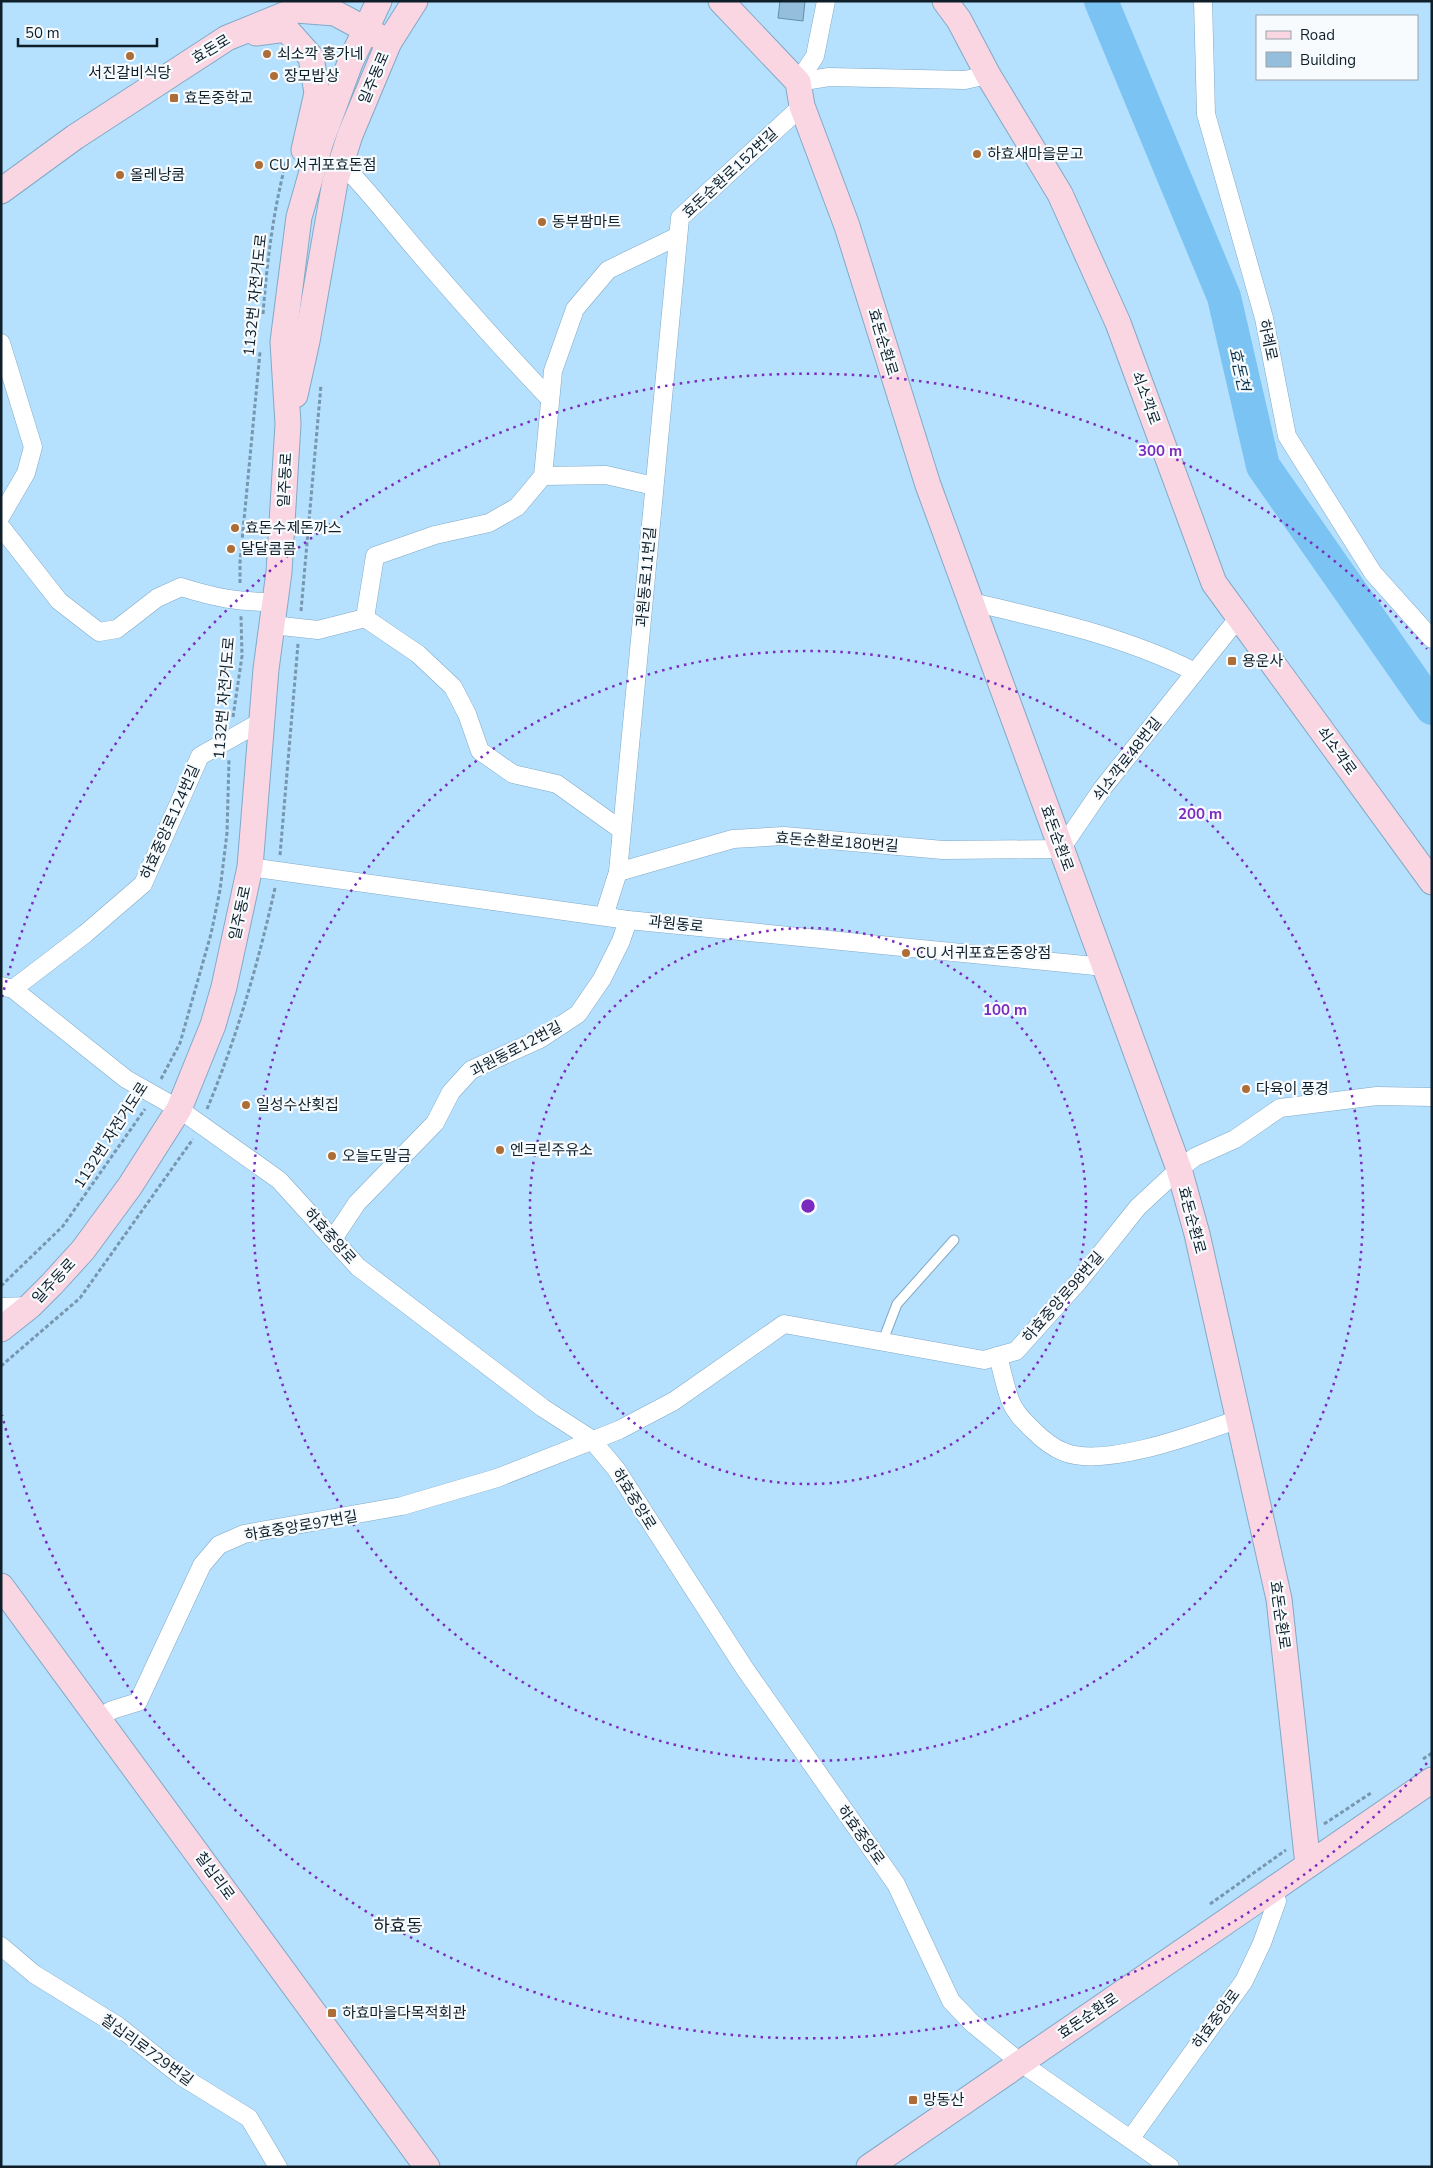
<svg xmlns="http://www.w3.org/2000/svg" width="1433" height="2168" viewBox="0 0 1433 2168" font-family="'Nunito Sans','Noto Sans KR',sans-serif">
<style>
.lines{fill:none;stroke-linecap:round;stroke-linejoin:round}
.river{stroke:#7bc3f3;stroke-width:34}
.building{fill:#94bedc;stroke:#678fac}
.lane-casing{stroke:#80aac7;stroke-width:11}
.street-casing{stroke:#80aac7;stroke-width:19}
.secondary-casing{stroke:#80aac7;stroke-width:27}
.path{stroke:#7697ae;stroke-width:3;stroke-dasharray:4 2.5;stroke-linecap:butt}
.lane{stroke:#fff;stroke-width:9}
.street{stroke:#fff;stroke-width:18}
.secondary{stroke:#fad6e3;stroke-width:25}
.ring{fill:none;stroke:#7b2cbf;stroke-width:2.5;stroke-dasharray:2.5 5}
.poi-dot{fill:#ad6d36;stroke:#f7fbfe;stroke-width:2}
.labels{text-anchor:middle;stroke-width:4.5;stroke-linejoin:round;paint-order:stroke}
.street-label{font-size:15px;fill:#0e1f2a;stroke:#f7fbfe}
.poi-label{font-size:15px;fill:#0e1f2a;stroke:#f7fbfe;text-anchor:start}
.water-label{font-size:16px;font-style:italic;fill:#0c364e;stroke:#f7fbfe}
.quarter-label{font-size:18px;fill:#0e1f2a;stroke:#f7fbfe}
.centre{fill:#7b2cbf;stroke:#f7fbfe;stroke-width:2.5}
.ring-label{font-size:15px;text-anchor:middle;font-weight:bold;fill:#7b2cbf;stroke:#f7fbfe;stroke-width:4.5;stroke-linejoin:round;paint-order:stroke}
</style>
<rect width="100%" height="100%" fill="#b5e0fe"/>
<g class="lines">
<path class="river" d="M1101,1l123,296 39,169 169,242"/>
</g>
<path class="building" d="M780,1h25l-2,20 -25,-3z"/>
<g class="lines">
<g class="lane-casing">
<path id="lane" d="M882,1343l15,-39 57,-64"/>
</g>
<g class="street-casing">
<g id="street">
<path d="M1203,1l3,113 58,204 23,118 86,137 59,66"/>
<path d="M798,82l31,-5 136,3 23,-5"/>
<path d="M798,82l17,-26 11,-55"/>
<path d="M341,163c28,28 51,59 77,89 43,50 86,99 132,147"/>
<path d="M1,343l32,104 -7,26 -25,43"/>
<path d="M543,476l63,-1 48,11"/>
<path d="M1,527l58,74 40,31 18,-3 40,-31 24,-11c35,11 56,15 93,15"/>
<path d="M971,602c75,17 155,35 224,70"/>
<path d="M365,618l10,-62 60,-21 54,-12 28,-16 26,-31 10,-105 22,-62 33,-39 70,-34"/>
<path d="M272,625l46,5 47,-12 53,36 35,33 14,27 13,37 33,23 44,10 63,45"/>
<path d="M250,867l378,53 477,47"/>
<path d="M618,872l115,-33 51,-3 159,14 118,-1 41,-60 137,-172"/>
<path d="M604,916l14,-44 62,-654 122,-112"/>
<path d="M1,986l12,3 113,90 53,30 100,71 79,87 185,141 48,31 25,30 129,200 151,215 55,117 21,22 49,40 149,104"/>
<path d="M13,989l72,-55 58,-50 57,-128 62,-35"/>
<path d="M333,1239l24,-36 78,-80 16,-31 20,-22 69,-31 38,-25 24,-35 19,-38 7,-21"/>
<path d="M1,1307l29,-1"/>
<path d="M998,1356c4,15 7,30 12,44 5,13 14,21 23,30 9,9 20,18 31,22 40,17 135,-19 175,-33"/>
<path d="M100,1718l12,-8 26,-8 64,-137 17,-20 25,-11 158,-28 95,-28 122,-48 55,-29 110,-77 200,36 32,-9 62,-69 60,-75 41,-38 16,-12 40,-18 45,-31 97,-12 55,1"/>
<path d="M1,1946l33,28 84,52 63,50 68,42 29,49"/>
<path d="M1131,2138l113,-157 18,-38 15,-42 -5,-11"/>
</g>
</g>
<g class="secondary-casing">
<g id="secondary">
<path d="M721,1l77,81 4,24 45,120 81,259 251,684 18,65 82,365 29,266"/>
<path d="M945,1l14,19 29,55 72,119 58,129 96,260 218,299"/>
<path d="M256,33l30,-4 25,28 6,36 -13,57"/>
<path d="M1,191l74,-54 152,-99 69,-28 39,3 54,29"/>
<path d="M295,395l12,-54 28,-159 15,-47 39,-93 26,-41"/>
<path d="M1,1329l29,-23 22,-22 31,-34 47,-64 49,-77 34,-84 11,-38 26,-120 16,-198 13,-97 9,-148 -5,-82 16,-125 21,-73 30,-81 29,-62"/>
<path d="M1,1586l426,581"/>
<path d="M869,2167l563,-387"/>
</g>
</g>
<g class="path">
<path d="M263,314c4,-52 10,-102 23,-152"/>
<path d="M240,583v-21l20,-210"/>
<path d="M301,611l20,-226"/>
<path d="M233,717l9,-61 -1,-40"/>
<path d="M280,855l18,-211"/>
<path d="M161,1079l19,-36 31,-109 9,-44 7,-57 2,-73"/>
<path d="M207,1109c30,-72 51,-145 68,-221"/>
<path d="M1,1286l62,-60 82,-117"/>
<path d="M1,1366l79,-68 113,-159"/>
<path d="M1423,1759l9,-6"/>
<path d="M1324,1824l47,-31"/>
<path d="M1210,1904l76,-54"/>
</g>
<use href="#lane" class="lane"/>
<use href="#street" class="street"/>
<use href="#secondary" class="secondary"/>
</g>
<g class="ring">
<circle cx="808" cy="1206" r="278"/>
<circle cx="808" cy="1206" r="555"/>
<path d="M1427 1763A833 833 0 0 1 2 1415M2 997A833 833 0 0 1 1427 649"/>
</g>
<g class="poi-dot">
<circle cx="267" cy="54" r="5"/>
<circle cx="130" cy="56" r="5"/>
<circle cx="274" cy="76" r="5"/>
<rect x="169" y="93" width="10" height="10" rx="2.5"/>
<circle cx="977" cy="154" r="5"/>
<circle cx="259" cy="165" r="5"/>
<circle cx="120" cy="175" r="5"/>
<circle cx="542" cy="222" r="5"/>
<circle cx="235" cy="528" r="5"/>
<circle cx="231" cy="549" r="5"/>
<rect x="1227" y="656" width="10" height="10" rx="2.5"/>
<circle cx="906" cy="953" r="5"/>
<circle cx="1246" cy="1089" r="5"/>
<circle cx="246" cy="1105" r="5"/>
<circle cx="500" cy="1150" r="5"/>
<circle cx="332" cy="1156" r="5"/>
<rect x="327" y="2008" width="10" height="10" rx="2.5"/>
<rect x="908" y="2095" width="10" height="10" rx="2.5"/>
</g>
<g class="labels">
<g class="street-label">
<text transform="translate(211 49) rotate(-31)" y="5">효돈로</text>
<text transform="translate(374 78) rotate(-67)" y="5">일주동로</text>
<text transform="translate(730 173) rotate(-43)" y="5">효돈순환로152번길</text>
<text transform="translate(255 295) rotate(-84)" y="5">1132번 자전거도로</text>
<text transform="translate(1268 340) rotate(78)" y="5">하례로</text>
<text transform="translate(883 342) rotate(73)" y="5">효돈순환로</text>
<text transform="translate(1146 398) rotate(70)" y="5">쇠소깍로</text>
<text transform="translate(285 480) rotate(-87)" y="5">일주동로</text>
<text transform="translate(646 577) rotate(-85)" y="5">과원동로11번길</text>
<text transform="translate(224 698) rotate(-85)" y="5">1132번 자전거도로</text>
<text transform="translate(1337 751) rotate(54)" y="5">쇠소깍로</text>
<text transform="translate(1127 759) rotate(-52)" y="5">쇠소깍로48번길</text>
<text transform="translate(170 822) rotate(-66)" y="5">하효중앙로124번길</text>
<text transform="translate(1057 838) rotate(70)" y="5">효돈순환로</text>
<text transform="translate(837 842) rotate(4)" y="5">효돈순환로180번길</text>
<text transform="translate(240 913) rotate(-78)" y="5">일주동로</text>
<text transform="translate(676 924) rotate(6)" y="5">과원동로</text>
<text transform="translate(516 1049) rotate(-28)" y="5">과원동로12번길</text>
<text transform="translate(111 1135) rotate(-57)" y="5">1132번 자전거도로</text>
<text transform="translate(1192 1220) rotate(75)" y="5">효돈순환로</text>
<text transform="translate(330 1236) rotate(48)" y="5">하효중앙로</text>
<text transform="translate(54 1281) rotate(-47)" y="5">일주동로</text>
<text transform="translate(1063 1297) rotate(-49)" y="5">하효중앙로98번길</text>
<text transform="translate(634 1499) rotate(58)" y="5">하효중앙로</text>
<text transform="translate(301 1526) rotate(-10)" y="5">하효중앙로97번길</text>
<text transform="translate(1280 1615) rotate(82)" y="5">효돈순환로</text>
<text transform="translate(861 1835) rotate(54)" y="5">하효중앙로</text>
<text transform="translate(215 1876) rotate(54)" y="5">칠십리로</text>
<text transform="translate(1088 2016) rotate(-34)" y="5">효돈순환로</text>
<text transform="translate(1216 2019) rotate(-54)" y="5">하효중앙로</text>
<text transform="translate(147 2050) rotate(36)" y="5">칠십리로729번길</text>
</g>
<g class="poi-label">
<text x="277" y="59">쇠소깍 홍가네</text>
<text x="130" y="78" text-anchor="middle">서진갈비식당</text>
<text x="284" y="81">장모밥상</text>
<text x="184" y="103">효돈중학교</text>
<text x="987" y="159">하효새마을문고</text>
<text x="269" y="170">CU 서귀포효돈점</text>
<text x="130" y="180">올레낭쿰</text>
<text x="552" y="227">동부팜마트</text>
<text x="245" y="533">효돈수제돈까스</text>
<text x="241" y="554">달달콤콤</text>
<text x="1242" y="666">용운사</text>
<text x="916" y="958">CU 서귀포효돈중앙점</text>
<text x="1256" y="1094">다육이 풍경</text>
<text x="256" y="1110">일성수산횟집</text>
<text x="510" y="1155">엔크린주유소</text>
<text x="342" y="1161">오늘도말금</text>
<text x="342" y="2018">하효마을다목적회관</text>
<text x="923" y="2105">망동산</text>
</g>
<g class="water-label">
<text transform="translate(1240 369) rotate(77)" y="6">효돈천</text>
</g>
<g class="quarter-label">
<text x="398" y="1932">하효동</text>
</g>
</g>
<circle cx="808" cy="1206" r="8" class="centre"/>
<g class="ring-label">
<text x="1160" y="456">300 m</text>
<text x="1200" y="819">200 m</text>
<text x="1005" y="1015">100 m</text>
</g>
<rect width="1433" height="2168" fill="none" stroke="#0e1f2a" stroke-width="5"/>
<rect x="1256" y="15" width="162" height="65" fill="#f7fbfe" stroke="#9aa3a9"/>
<rect x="1266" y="31" width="25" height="8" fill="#fad6e3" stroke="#9aa3a9"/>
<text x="1300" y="40" font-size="15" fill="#0e1f2a">Road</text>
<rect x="1266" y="52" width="25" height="15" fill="#94bedc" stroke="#9aa3a9"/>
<text x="1300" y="65" font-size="15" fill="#0e1f2a">Building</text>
<path d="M18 38v8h139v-8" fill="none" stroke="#0e1f2a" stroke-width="2.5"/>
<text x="25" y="38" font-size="15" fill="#0e1f2a" stroke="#f7fbfe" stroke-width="4" paint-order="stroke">50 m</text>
</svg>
